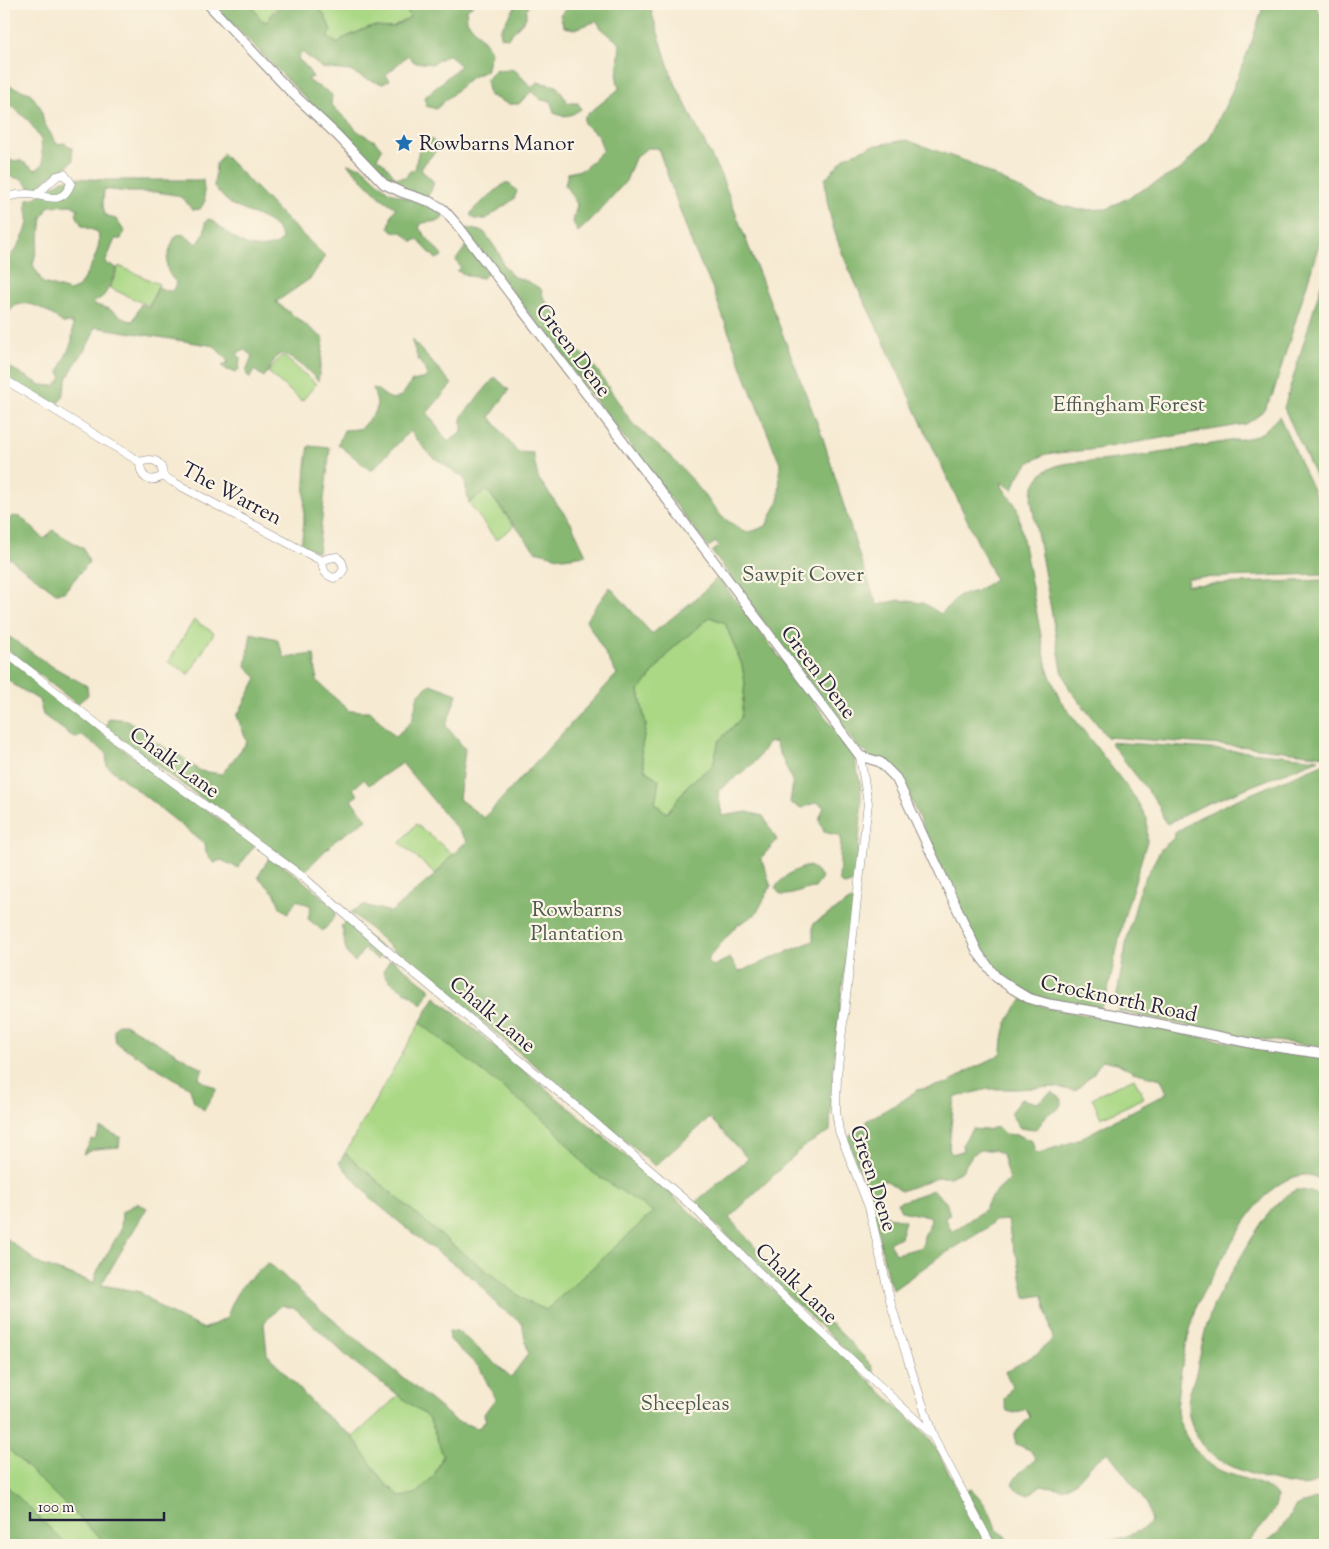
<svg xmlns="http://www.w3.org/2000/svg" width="1329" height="1549" viewBox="0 0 1329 1549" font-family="'Sorts Mill Goudy',serif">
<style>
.green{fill:#aad885;stroke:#667d60}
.forest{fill:#87b872;stroke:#546d56;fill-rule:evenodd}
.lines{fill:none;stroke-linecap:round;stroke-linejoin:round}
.minor-casing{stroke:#8c8686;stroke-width:9}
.tertiary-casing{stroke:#8c8686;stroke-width:11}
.minor{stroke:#fff;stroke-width:8}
.tertiary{stroke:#fff;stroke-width:9}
.labels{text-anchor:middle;stroke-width:4.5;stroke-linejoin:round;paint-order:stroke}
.poi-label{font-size:21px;fill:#22223b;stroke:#fcf5e5;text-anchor:start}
.street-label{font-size:21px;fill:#22223b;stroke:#fcf5e5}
.park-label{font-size:21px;fill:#4b5951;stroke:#fcf5e5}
</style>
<rect width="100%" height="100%" fill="#fcf5e5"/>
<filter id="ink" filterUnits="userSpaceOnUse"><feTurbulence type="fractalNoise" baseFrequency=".02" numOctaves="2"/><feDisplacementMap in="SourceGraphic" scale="10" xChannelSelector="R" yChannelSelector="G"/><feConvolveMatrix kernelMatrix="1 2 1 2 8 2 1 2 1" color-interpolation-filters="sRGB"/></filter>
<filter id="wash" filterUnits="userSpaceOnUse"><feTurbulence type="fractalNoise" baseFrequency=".0096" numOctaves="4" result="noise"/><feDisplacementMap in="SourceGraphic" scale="20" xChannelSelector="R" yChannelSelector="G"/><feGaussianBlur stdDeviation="1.12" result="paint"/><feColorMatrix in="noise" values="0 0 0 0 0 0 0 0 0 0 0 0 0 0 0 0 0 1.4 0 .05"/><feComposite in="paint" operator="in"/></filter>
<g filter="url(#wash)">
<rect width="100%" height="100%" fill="#f6ead2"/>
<g class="green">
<path d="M251,4h32l-9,6 -7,12 -7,-3z"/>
<path d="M313,4h92l5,13 -18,10 -20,-1 -30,13 -4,5 -11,-7 4,-7 -7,-16z"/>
<path d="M119,266l40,18 -10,22 -39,-18z"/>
<path d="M282,355l34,29 -14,17 -34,-29z"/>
<path d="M487,490l27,36 -18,14 -27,-37z"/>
<path d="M710,617l15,6 17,42 3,18 -4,35 -22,23 -6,24 -24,19 -22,29 -12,-9 4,-24 -14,-10 -4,-19 5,-25 -7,-35 33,-42z"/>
<path d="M194,620l20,13 -25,41 -21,-12z"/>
<path d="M416,824l37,30 -17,20 -36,-31z"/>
<path d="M435,997l145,120 94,80 286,297 26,51h-982v-309l22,18 15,11 60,20 39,7 27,20 37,17 23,-11 92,92 34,27 46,-42 30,23 15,37 -9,18 34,-37 46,-40 31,-86 -20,-9 -76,-58 -105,-90z"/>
<path d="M1134,1078l10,20 -43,20 -9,-20z"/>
</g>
<g class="forest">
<path d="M213,4h38l9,15 7,3c14,-22 22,-18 46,-18l11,10 7,17 -4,6 11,7 4,-5 30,-13 21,1 17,-10 -5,-13h69l-8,6 1,11 19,22 5,10 -5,18 -16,7 -34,31 -10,-3 -1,-9 35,-31 -11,-12 -17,10 -18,-2 -6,-7 -22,20 4,5 -7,4 -17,-5 -16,-8 -28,-3 -20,-16 -4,7 6,5 9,13 -6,3c8,6 17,8 25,15l-1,9 28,28 16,9 7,8 -5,9 8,6 11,14 10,-1 3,-5 7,-4c-1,-9 4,-14 2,-22l11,-8 11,8 -19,22 1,3 12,11 -3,9 -6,8 -39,-19z"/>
<path d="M517,4h13l-4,6v8l-18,20 -7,-1 -1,-7z"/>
<path d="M572,4h77l23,73 50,101 101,260 37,120 17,47 22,-5 24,3 18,11 18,-19 18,-4 18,-12c-37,-79 -75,-158 -111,-237 -24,-52 -57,-105 -59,-163l20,-22 27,-11 34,-6 62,22 75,39 37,9 27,-1 74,-40 28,-30 21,-43 22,-55 12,-37h51l10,19v202l-52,169 -8,14 -7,8 -12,8 -156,26 -44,4 -14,7 -9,8 -6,10 -4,11 -12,-8 2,6 14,19 30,161 13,32 76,99 11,20v22l-23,76 -18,82 -6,9c-36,-5 -72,-8 -101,-33 -7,-6 -13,-17 -19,-24l-79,-172 -11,-12 -22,-11 -3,-5 -7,-3 -146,-196 7,-6 -3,-4 -8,5 -243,-317 2,-2 17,4 15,21 4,11 9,12 15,5 14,8 2,8 13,17v4l8,7 2,10 4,7 25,25 37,56 40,35 17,18 33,41 23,15 8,-1 13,-5 13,-26 1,-36 -34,-85 -34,-92 -19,-40 -35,-99h-11l-12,10 -9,23 -32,36 -16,15 -5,-10 4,-18 -12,-19 3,-12 16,-4 19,-19 -5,-15 -14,-11v-7l35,-28 -2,-10 3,-35 -19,-16 -4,-7 -22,8 -11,-2 -4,-12z"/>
<path d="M508,68l8,3 16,17 5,-6 20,4 11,17h10l3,6c-11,7 -15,9 -27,4l-3,-12 -10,-1 -9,-9 -13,13h-11l-19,-9 -3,-15 10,-11 10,2z"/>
<path d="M4,84l26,9 11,15 3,15 13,21 8,-1 7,5 1,13 -9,8 -16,8 -6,8 -10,5 -10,-11 -18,-3v-16l17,1 15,9 7,-6 -2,-24 -12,-19 -25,-22z"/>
<path d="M223,154l62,64 40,38 -14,22 -35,24 48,37 -6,42 -15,-15 -21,-13 -5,3 -13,21 -10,-7 -4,8 -3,-3 -1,-4 6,-15 -7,-6 -8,3 3,5 -1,11 -3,3 -9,-2 -5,-4 6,-4c-3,-6 -10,-10 -13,-16l-120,-19c-5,21 -21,34 -28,53 -4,9 -1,14 -8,22l-9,2 -46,-27v-13l37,21 14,1 7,-8 -3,-6 13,-31 1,-18h-10c-12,-9 -31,-25 -48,-17 -4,3 -8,9 -11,12v-56c10,-8 25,-30 24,-44 0,-7 -3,-11 -1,-19l7,-1 29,-18 13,-2 29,2h98l2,21 -5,8 -8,1 -8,-11 -8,-4 -19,-3h-29l-24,-3 -1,16 2,10 11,4 8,12 -3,8h-6l-10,24 12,5c-4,8 -7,19 -12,26 -3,5 -9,5 -12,10l16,5 18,11 6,1 8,-17 8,4 9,-21 10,4h4l4,-5v-4c-11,-11 -11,-19 -6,-33 2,-5 3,-10 7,-14l5,-1 15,10c6,-7 9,-12 8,-22l3,-3 4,1c23,18 35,35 66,24l4,-5c-4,-21 -35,-25 -51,-35 -6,-4 -11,-11 -17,-17l2,-23zM71,205l7,4 -2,5 6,12 16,6c5,18 -11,40 -19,55l-9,4 -27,-8 -10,-18 7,-30 2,-17 7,-12z"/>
<path d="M347,164l15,3 26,24 51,20 5,6 -5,4 -17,2 -3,5 23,28 -6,3 -19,-20 -4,3 -11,-10h-9l-4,-5 3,-13 4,-6 -16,-11z"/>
<path d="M505,183h4l8,8 -3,8 -28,20h-11l-5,-4 5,-7z"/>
<path d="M466,246l22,27 -6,5 -13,-2 -12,-5 4,-3 -5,-8z"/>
<path d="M1325,272v225l-41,-89z"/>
<path d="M411,339l41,45 -25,29 21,29 14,-10v-16l33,-39 14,13 -19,27 27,35 16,1 5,25 33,45 15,32 -23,3 -28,-7 -48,-61 -18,13 -5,-25 -34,-23 -20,-24 -39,40 -33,-27 6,-14 14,-1 4,-2 14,-16 1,-8 -4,-15c5,1 6,3 10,6 16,12 20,-1 29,-13l14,-3 1,-6 -9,-13z"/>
<path d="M1279,416l46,100v58l-137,4 -1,7 138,-5v176l-75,-9 -143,-10 -38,-49 -7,-18 -31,-171c1,-11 6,-23 16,-29 17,-10 42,-7 61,-10 48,-5 96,-15 145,-23l10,-5z"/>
<path d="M309,446l21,2 -12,104 -17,-7c6,-33 1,-66 8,-99z"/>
<path d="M12,516l9,1 23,22 9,-9 31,19 5,13 -25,30 -8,1 -52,-39v-26z"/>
<path d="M718,577l135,176 8,33v29l-5,63 -4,5 -8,2 -5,-4 2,-45 -17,-4 -5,-13 5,-12 -7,-5 -15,6 -12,-5 3,-20 -18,-41 -7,1 -13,19 -37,29 4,25 25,-4 16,4 14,24 -16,18 10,28 -15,28 -20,12 -29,34 6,6 17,-8 9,14 74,-31v-17l38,-24 3,4c-11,74 -22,152 -24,227l-27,16 -74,71 85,95 20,13 26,27 12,13 3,12 -89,-84 -92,-91 54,-44 -38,-41 -55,48 -84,-71 -130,-107 -31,-23 -59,-53 13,-7 27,7 45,-38 17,-20 14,-13 -65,-78 -33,22 -5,-6 -11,10 5,6 -7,5 16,19 -31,21 -32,32 -199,-144 4,-10 19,2 22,19 32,18 18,14 22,3 25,-32 -10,-26 20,-38 -11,-12 5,-33 26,6 8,19 29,-4 3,27 32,30h21l25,26 17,-16 6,-26 12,-11 27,10 -11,32 19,23 -6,50 25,19 133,-144 -31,-54 24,-33 42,47 47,-38zM710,617l15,6 17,42 3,18 -4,35 -22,23 -6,24 -24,19 -22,29 -12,-9 4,-24 -14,-10 -4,-19 5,-25 -7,-35 33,-42z"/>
<path d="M4,633l44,31 39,22 1,9 -11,9 -73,-57z"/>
<path d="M4,655l133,105 118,85 -17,23 -17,-8 -7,3 -8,-10 -1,-9 -98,-78 -1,-14 -24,-16 -7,2 -32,-23 -4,-15 -25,-15 -10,-9z"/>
<path d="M1110,742l130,9 79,8 -115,46 -37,19 -2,-2 -7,-18z"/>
<path d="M1325,763v284l-76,-9 -131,-27 -2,-11 11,-61 14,-53 20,-37 12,-10 2,-6 21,-14 35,-17z"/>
<path d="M270,856l31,23 35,30 -1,8 -12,14 -15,-12 3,-13 -14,-6 -9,13 -8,-6 -5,-13 -17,-17z"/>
<path d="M810,866l12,11 -7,11c-14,1 -20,8 -34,7l-6,-7c9,-13 20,-19 35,-22z"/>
<path d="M348,919l36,31v4l-6,6 -14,-11 -9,13c-14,-11 -8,-22 -14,-36z"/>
<path d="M390,960h3l36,28v4l-7,13c-10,-13 -34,-20 -39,-34z"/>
<path d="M435,997l145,120 94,80 251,236 12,17 49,95h-879l-103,-100v-209l22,18 15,11 53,18 2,-9 25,-45 1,-17 15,-9 10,5 -46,77 39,7 27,20 37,17 23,-11c9,-31 17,-35 41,-55l8,6 39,36 141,116 22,7 8,-7 -2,-7 11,-15 -15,-31 -30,-28 -1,-9 10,1 52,45 17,-23 -6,-31 -24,-17 -21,-25 -56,-41 -46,-38 -36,-39 6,-10 105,90 76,58 20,9 107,-98 -64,-42 -37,-44 -132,-103zM281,1305l15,4 55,51 78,58 14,37 -8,19 -17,19 -17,4 -18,-16 -30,-44 -34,-27 -52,-56 -3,-31z"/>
<path d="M1023,999l25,9 222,42 55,7v125c-6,-3 -14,-8 -21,-7 -15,1 -30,11 -39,22 -19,19 -33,46 -47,69 -6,12 -15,24 -20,37 -8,22 -27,98 -19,118 7,19 22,40 40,49 14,7 51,13 58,26 -1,21 -20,33 -30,49h-169l11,-9 12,8c17,-6 36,-9 50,-21l-4,-19 -39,-52 -15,11 -17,19 -13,7 -22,-4 -12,10 -13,-5 -4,-7 9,-12 15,-12 -6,-9 -14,-6 -1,-11 15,-16 -4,-8 -11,4 -8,-2 -3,-12 8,-12 -7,-15 33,-19 15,-14 -10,-44 -18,3 -7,-38 -7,-19 -3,-21 -14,1 -7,7 -51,31 -43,31 -5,-11 -17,-79 -24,-62 11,-8 10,-3 -2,-6 39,-22 12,-9 32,-7 20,-13 16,-7 17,-10c1,-26 5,-34 21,-54zM1102,1060l15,3 16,9 28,7 6,14 -92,48 -39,13 -4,-13 -15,-6 -12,-1 -7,-7 -12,3 -14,-1 -10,16 1,6 -12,3 -2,-6 4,-42 3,-9 32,-8h28l39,-2 20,4 18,-17zM980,1150h14l8,4 7,26 -18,17 -7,13 -32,22 -7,-15 5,-2 -4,-13 -13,-12 -36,13 4,8 19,4 10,1 1,5 -7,15 -1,8 -4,4 -24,6 -6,-11 11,-6 5,-16 -10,-3 -8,-1 -9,-18 3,-18h6l14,10 38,-14h11l12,-6 10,-16z"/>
<path d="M118,1024h7l78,45 -4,10 18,10 -13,21 -10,-8 -4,-14 -74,-45 -2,-12z"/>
<path d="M1052,1092l10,7c-3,17 -9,9 -16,17 -4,5 -6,10 -11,14l-15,-2 -10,-15 11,-14 16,4z"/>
<path d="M101,1128l19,9 -1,10 -24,2 -12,5 9,-15 3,1z"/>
<path d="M1296,1190c11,0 20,3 29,8v282l-16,5 -7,1c-30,-4 -81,-17 -100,-41 -8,-11 -14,-26 -14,-39 0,-13 6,-25 9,-37 4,-16 6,-33 11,-48 6,-22 20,-42 31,-61 16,-26 30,-56 57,-70z"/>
<path d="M4,1483l63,62h-63z"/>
<path d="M971,1489c11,9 22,27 25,41l9,6 4,9h-13l-30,-54z"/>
<path d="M1325,1495v50h-62l17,-14 15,-24z"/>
</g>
</g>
<g filter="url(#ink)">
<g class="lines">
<g class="minor-casing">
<g id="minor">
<path d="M4,197c7,-1 16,-3 23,-3 18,0 35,14 44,-11l-7,-9 -7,2 -21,19"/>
<path d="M4,379l136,83c14,-5 22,-1 23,14l10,6 149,79"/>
<path d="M140,462c0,16 9,22 23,14"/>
<path d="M337,557l5,5 2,7 -4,6 -6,3c-9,-3 -11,-7 -12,-17l7,-3z"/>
<path d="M4,651l132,104 167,122 88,77 187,154 115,99 85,84 155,145"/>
<path d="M860,756l8,47 -31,272 -1,36 3,20 30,76 22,97 17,56 25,76 58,109"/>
</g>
</g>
<g class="tertiary-casing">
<path id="tertiary" d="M208,4l81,86 48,45 47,49 17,8 30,10 12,7 16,18 267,350 134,179 20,6 16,16 82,175 18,24 17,12 15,9 21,6 62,10 144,30 70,10"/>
</g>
<use href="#minor" class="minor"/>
<use href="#tertiary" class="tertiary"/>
</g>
</g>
<defs>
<g id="sight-bare" transform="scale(1.5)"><path d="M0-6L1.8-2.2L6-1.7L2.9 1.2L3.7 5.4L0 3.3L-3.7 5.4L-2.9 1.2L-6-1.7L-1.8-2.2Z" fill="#1f6fb2" stroke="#fcf5e5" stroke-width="2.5" paint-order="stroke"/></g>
</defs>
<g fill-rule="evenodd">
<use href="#sight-bare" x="404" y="143"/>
</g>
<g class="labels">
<g class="poi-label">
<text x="419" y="150">Rowbarns Manor</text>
</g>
<g class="street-label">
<text transform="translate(574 350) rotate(53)" y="7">Green Dene</text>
<text transform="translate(232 493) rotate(28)" y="7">The Warren</text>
<text transform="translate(819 672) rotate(53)" y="7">Green Dene</text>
<text transform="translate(175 762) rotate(36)" y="7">Chalk Lane</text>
<text transform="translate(1119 998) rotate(12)" y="7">Crocknorth Road</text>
<text transform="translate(493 1014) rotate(40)" y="7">Chalk Lane</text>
<text transform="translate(874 1178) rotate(72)" y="7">Green Dene</text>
<text transform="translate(797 1283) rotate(44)" y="7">Chalk Lane</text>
</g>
<g class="park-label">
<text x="1129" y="411">Effingham Forest</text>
<text x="803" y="581">Sawpit Cover</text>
<text x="577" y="916">Rowbarns<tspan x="577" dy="24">Plantation</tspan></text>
<text x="685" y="1410">Sheepleas</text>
</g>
</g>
<rect width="1329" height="1549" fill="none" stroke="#fcf5e5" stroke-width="20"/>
<path d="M30 1512v8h134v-8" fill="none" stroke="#22223b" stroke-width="2.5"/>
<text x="38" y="1512" font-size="15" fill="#22223b" stroke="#fcf5e5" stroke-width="4" paint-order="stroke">100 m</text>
</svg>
